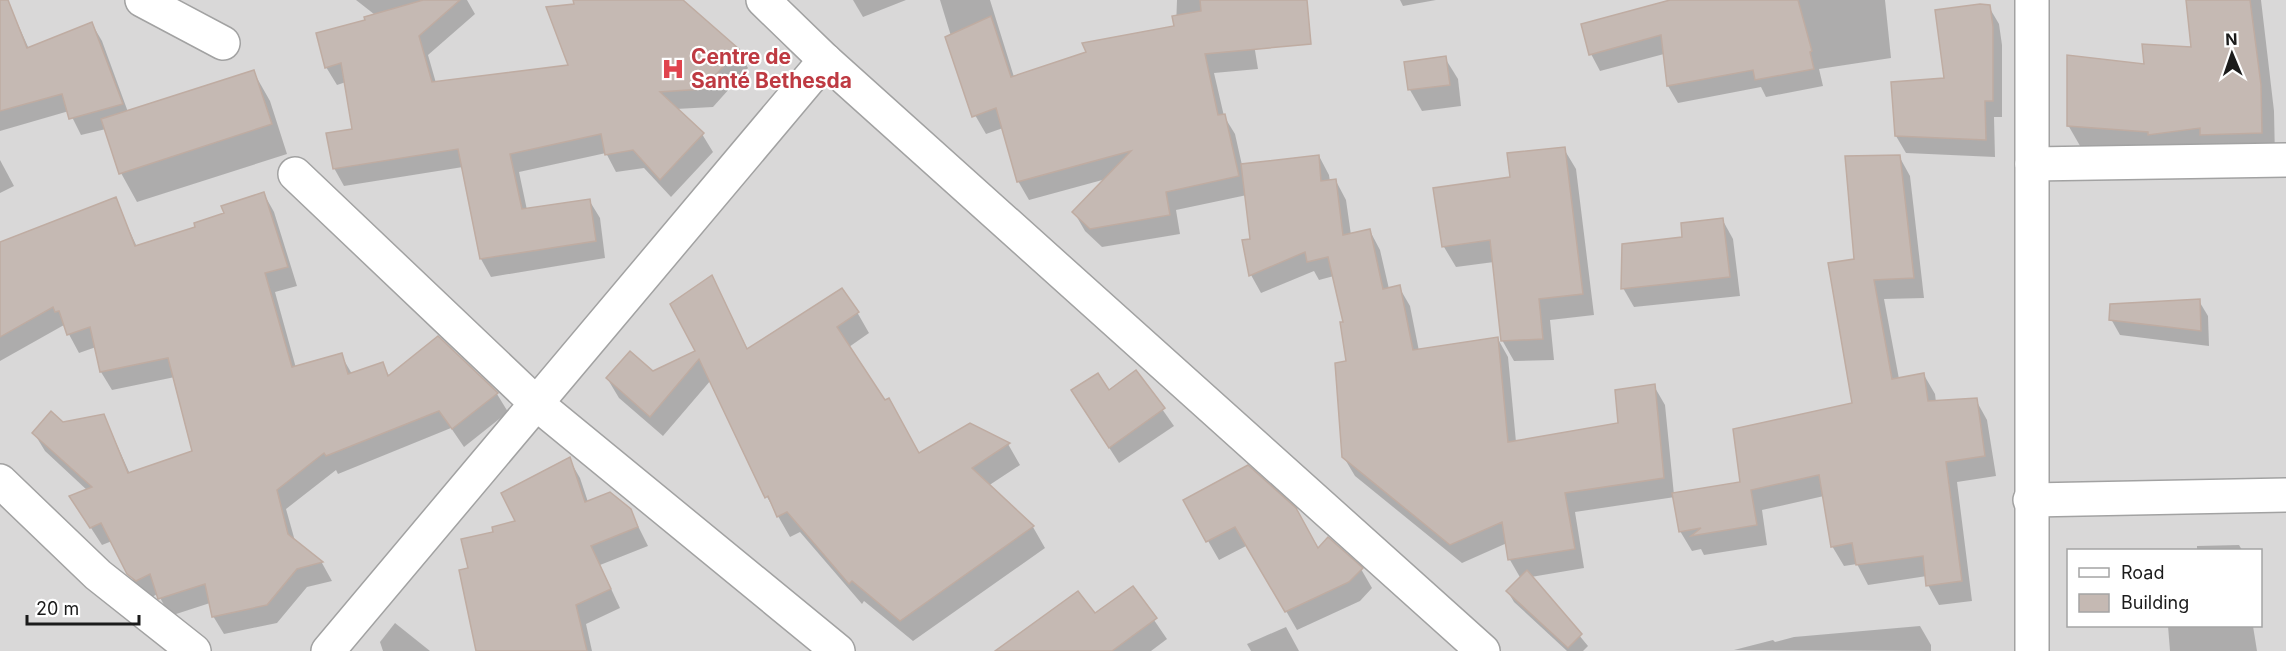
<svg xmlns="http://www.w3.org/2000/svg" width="2286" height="651" viewBox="0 0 2286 651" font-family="Inter,sans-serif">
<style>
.residential{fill:#d9d8d8;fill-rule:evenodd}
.shadow{fill:#0003}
.building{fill:#c5b9b3;stroke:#bfaca2;stroke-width:1.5}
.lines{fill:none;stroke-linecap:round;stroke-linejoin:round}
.street-casing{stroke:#a2a2a2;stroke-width:36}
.street{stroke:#fff;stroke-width:33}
.labels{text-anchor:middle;stroke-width:4.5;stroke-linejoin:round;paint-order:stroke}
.health-label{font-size:21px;font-weight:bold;fill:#be3a42;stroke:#fff;text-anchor:start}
</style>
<rect width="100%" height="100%" fill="#ede7e0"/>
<path class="residential" d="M0,0h2286v651h-2286zM2068,550h192v76h-192z"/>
<g class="shadow">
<path d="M0,0h7l22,49 63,-25 10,17 26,71 125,-41 17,30 17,53 -150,48 -16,-29 -15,-44 -25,6 -12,-24 -69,20z"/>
<path d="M356,0h111l8,14 -47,41 8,28 134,-16 5,-67h97l65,50 11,18 -35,39 -37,2 26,25 11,18 -42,45 -27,-29 -28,4 -10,-19 -87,19 8,38 62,-10 11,18 5,40 -114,19 -10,-18 -18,-92 -119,19 -10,-18 20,-38 -8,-48 -9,3 -11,-18 53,-49z"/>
<path d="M853,0h53l-43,17z"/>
<path d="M940,0h50l24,77 162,-50 1,-27h112l-36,38 5,31 -44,4 10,43 11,18 7,31 77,-9 10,19 1,7 6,-1 10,19 5,35 19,-4 10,19 9,39 10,-2 11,19 9,45 79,-12 10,18 8,85 104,-17 34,-39 11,19 9,90 68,-11 112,-80 2,-144 43,-104 11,20 14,122 -40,1 15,80 25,-4 11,19 1,8 40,-2 11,20 9,56 -39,6 15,119 -33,4 -11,-20 -1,-9 -59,9 -11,-21 -13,2 -12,-20 -8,-50 -62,14 5,35 -63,10 -3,-6 -9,2 -12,-20 -5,-34 -100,15 9,56 -53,9 57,69 -5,5h-16l-53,-49 -6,-10 13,-13 -11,-19 -3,-17 -45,20 -107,-87 -12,-20 4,-93 -2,-40 -11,-47 -15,4 -5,-9 -53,22 -10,-18 1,-35 -5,-45 -71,15 4,24 -78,13 -17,-16 -11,-19 32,-33 -77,21 -11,-19 -15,-53 -17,6 -11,-19z"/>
<path d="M1400,0h36l-33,6z"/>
<path d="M1676,0h209l6,58 -72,11 4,17 -57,11 -5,-10 -83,16 -10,-17 -4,-32 -64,17 -9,-17z"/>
<path d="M2188,0h73l13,111 1,47 -192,-7 -15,-26 78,-60 47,-17z"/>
<path d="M1989,7l10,17 3,21v72h-8l1,40 -89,-4 -10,-17 49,-57z"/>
<path d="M1445,58l13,21 3,27 -39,5 -12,-21z"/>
<path d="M1564,149l12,20 18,146 -44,5 4,40 -40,1 -12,-21 -8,-78 -38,5 -12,-20 68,-69z"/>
<path d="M0,160l14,26 -14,7z"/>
<path d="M264,194l10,18 23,74 -22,6 21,76 45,-13 11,19 30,-10 8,13 48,-39 59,56 11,18 -44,35 -13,-19 -113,46 -2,-4 -50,39 9,32 27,22 10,18 -25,6 -30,36 -53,11 -11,-18 -3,-13 -40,13 -12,-22 -11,5 -7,-6 -28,-52 -10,4 -20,-31 6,-23 -43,-40 -11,-18 70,-17 26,58 64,-22 -19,-75 -63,13 -11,-18 -5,-25 -17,6 -15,-28 -64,36v-118l115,-44 22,48 60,-19z"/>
<path d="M1722,219l11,20 7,57 -106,11 -11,-19 61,-49z"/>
<path d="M711,277l37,73 109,-38 12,21 -20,14 70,108 51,-31 38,20 12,21 -32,21 45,41 12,21 -132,93 -49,-40 -2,3 -62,-72 -10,5 -23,-40 -56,-117 -48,56 -44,-38 -12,-20 45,-6 46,-20z"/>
<path d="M2199,301l9,15 1,30 -89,-11 -9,-16z"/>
<path d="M1136,372l38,54 -55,37 -36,-56z"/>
<path d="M569,459l11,19 8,24 42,8 18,36 -48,19 20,43 -34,16 6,27h-115l-7,-82 25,-36 22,-11z"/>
<path d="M1185,501l176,68 11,19 -12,13 -63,29 -49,-85 -29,15z"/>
<path d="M2239,545l3,5h-45v-4z"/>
<path d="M1132,588l35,51 -16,12h-138l81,-36z"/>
<path d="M395,623l35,28h-47l-3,-9z"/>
<path d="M1920,626l11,19v6l-197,-1 39,-10 2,2 19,-5z"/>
<path d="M2168,626h85l4,25h-87z"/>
<path d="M1286,627l13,24h-48l-4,-7z"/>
</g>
<g class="building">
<path d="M0,0h8l19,48 65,-26 31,82 -54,15 -7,-25 -62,17z"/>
<path d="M423,0h37l-41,36 13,46 136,-17 -22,-58 28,-3 -1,-4h110l56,49 -36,40 -43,3 44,41 -44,47 -27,-30 -28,5 -4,-21 -91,20 12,55 68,-10 6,42 -116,18 -22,-110 -125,20 -7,-36 26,-4 -11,-66 -16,5 -9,-35 49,-13 -1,-3z"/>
<path d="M1200,0h107l4,44 -106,10 13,61 7,-1 14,62 -73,16 4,23 -80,14 -18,-17 59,-61 -114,31 -21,-74 -24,9 -27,-80 46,-21 20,61 75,-25 -4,-9 92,-17 -2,-10 29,-5z"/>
<path d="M1670,0h128l14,51 -2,1 4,17 -59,11 -2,-10 -86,16 -6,-51 -72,20 -8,-31z"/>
<path d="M2186,0h64l11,85 1,48 -62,2v-7l-52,7v-3l-81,-6v-71l77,9 -2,-20 49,3z"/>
<path d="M1980,4l10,1 3,22v74h-8l1,39 -91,-4 -4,-54 53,-4 -9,-68z"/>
<path d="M1446,56l4,29 -42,5 -4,-28z"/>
<path d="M254,70l18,54 -153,50 -18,-55z"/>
<path d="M1565,147l18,147 -44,5 4,40 -42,2 -11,-101 -48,7 -9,-59 77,-11 -3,-24z"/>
<path d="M1319,155l2,26 15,-2 7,56 27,-6 13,60 17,-4 13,65 85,-13 10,105 110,-19 -3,-33 40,-6 9,94 -99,15 10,56 -67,11 -6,-38 -52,23 -108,-88 -7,-94 11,-2 -6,-39h3l-15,-65 -21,5 -2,-10 -56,24 -7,-36 8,-1 -9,-75z"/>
<path d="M1900,155l14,123 -40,2 18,99 32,-6 4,28 49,-3 8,58 -39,6 16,119 -36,5 -3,-30 -67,9 -4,-22 -21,4 -12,-72 -68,15 6,35 -66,11 10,-8 -22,4 -7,-39 68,-11 -7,-53 119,-26 -24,-140 26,-4 -9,-103z"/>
<path d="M264,192l24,75 -23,6 27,94 50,-14 6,21 35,-12 5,14 50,-40 60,57 -46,36 -13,-18 -113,45 -2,-3 -47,37 11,44 35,28 -26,7 -30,36 -55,12 -7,-33 -47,15 -8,-25 -14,7 -9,-7 -26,-51 -11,5 -21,-32 23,-9 -60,-54 19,-22 12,11 41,-8 24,59 64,-22 -24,-93 -68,14 -10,-45 -23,8 -8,-24 -4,1 -2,-5 -53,30v-95l116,-45 19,49 60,-19 -1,-4 30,-10 -3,-7z"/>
<path d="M1723,218l7,59 -109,12 1,-45 60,-7 -1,-14z"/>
<path d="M712,275l35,74 95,-61 17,24 -22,15 48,73 4,-2 30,55 51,-30 40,20 -38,25 62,58 -134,95 -48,-40 -3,3 -62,-72 -10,5 -9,-21 -3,2 -66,-139 -49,58 -44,-39 24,-27 23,20 42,-20 -25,-47z"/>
<path d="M2200,299l1,32 -92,-11 1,-16z"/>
<path d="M1136,370l29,38 -56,40 -38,-58 27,-17 11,17z"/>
<path d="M570,457l15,45 25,-10 21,17 7,18 -47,19 20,43 -35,16 11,46h-111l-17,-81 9,-2 -7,-29 32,-7 -1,-5 23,-6 -14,-28z"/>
<path d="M1248,465l48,43 22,40 10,-11 35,31 -14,14 -64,30 -50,-85 -29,15 -23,-42z"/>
<path d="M1527,570l55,64 -14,14 -62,-57z"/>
<path d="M1133,586l24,32 -45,33h-117l83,-60 17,22z"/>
</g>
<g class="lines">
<g class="street-casing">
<g id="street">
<path d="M142,0l81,43"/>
<path d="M763,0l62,60 658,591"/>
<path d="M2032,0v651"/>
<path d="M2032,164l254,-4"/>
<path d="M295,174l242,230 301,247"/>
<path d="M0,481l98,94 96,76"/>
<path d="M2030,500l256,-5"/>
<path d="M328,651l497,-591"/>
</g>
</g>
<use href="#street" class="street"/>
</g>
<defs>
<g id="hospital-bare" transform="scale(1.8)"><path d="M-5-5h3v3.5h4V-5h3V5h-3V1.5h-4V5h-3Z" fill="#e0444e" stroke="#fff" stroke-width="2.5" paint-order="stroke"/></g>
</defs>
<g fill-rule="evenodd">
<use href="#hospital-bare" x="673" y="69"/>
</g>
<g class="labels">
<g class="health-label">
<text x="691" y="64">Centre de<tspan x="691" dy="24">Santé Bethesda</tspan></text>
</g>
</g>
<rect x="2067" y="549" width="195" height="78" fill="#ffffff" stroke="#a4a4a4" stroke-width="1.5"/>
<rect x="2079" y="568" width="30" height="9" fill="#ffffff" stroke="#a4a4a4" stroke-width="1.5"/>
<text x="2121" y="579" font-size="18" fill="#1b1b1b">Road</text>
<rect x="2079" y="594" width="30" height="18" fill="#c5b9b3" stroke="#a4a4a4" stroke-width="1.5"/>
<text x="2121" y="609" font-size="18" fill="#1b1b1b">Building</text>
<g transform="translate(2232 54) rotate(358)" stroke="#ffffff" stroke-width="4.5" paint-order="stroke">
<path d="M0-4.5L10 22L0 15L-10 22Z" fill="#1b1b1b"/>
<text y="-9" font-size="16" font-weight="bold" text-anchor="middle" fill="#1b1b1b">N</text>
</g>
<path d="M27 615v9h112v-9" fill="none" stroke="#1b1b1b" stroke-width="3"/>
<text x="36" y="615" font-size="18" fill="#1b1b1b" stroke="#ffffff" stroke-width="4.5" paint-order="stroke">20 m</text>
</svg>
